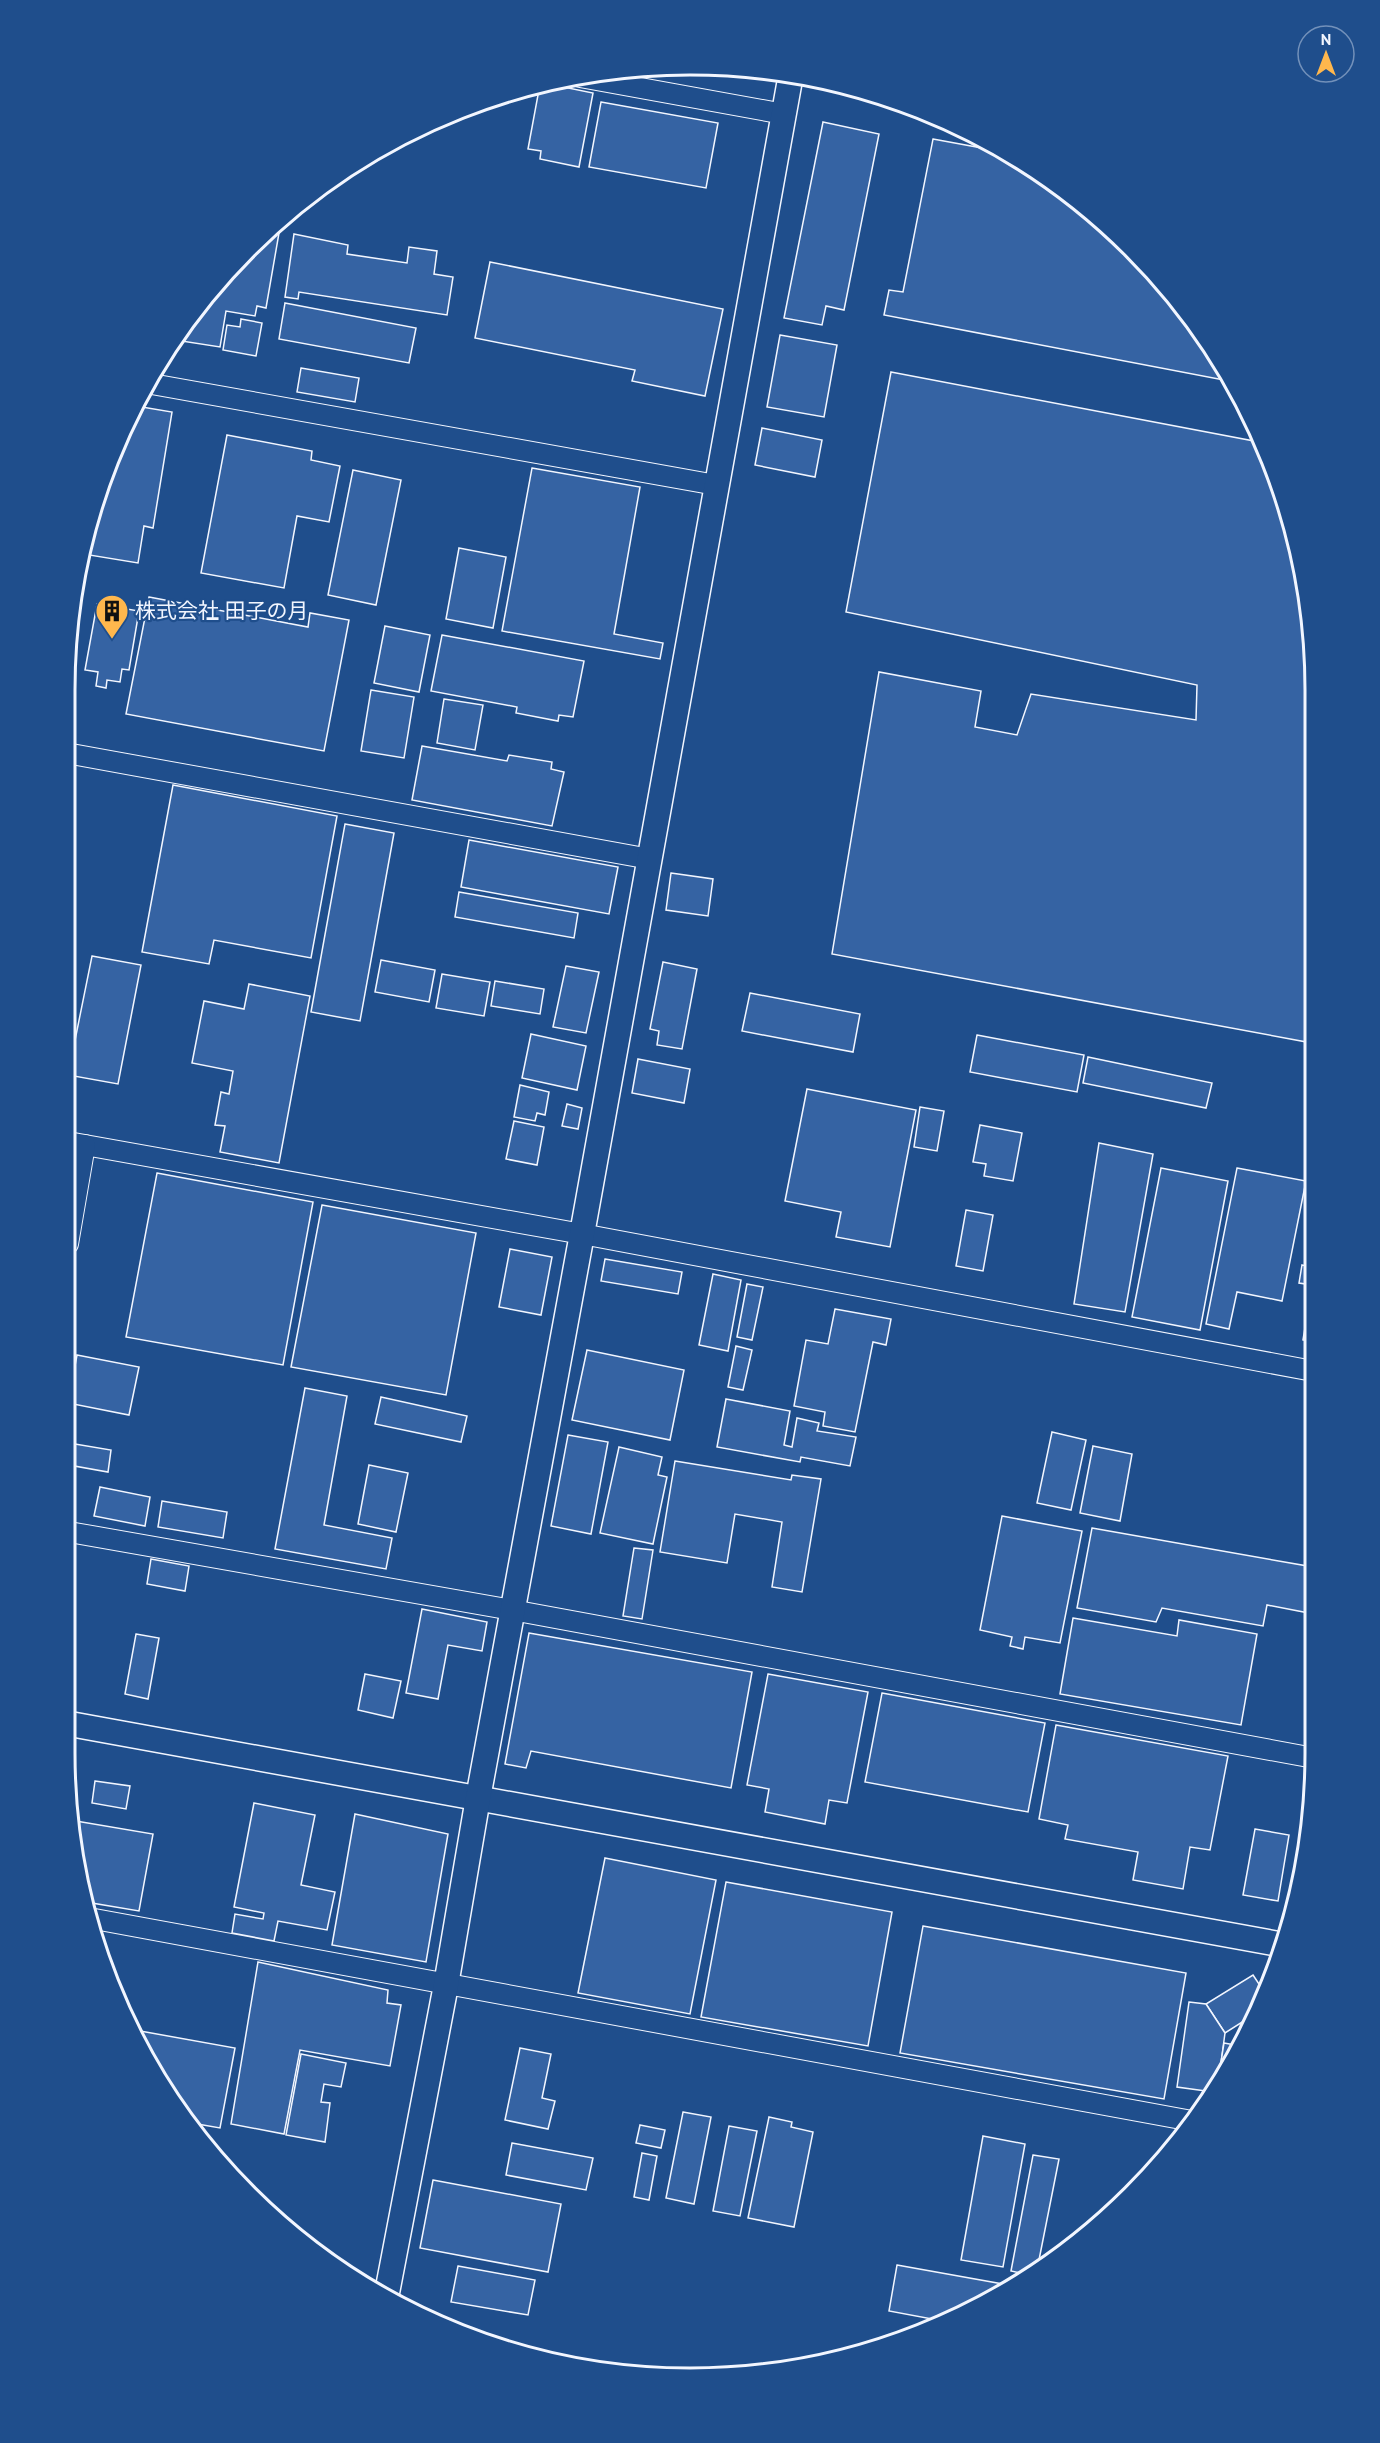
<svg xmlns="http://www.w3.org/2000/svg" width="1380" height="2443" viewBox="0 0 1380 2443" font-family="'PT Sans','Noto Sans JP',sans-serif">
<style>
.building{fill:#3563a3;stroke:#f2f6ff;stroke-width:1.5}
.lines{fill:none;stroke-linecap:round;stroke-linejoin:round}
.minor-casing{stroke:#f2f6ff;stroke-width:22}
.tertiary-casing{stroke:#f2f6ff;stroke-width:27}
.minor{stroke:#1f4e8c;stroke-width:20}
.tertiary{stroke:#1f4e8c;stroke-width:24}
.labels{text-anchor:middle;stroke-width:4.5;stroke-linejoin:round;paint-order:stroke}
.poi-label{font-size:21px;fill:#f2f6ff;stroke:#1f4e8c;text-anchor:start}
.rim{fill:none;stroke:#f2f6ff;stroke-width:3}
</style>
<rect width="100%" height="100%" fill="#1f4e8c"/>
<g class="building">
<path d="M544,83l49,10 -14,74 -39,-8 1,-8 -13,-2 12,-65z"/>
<path d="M830,84l40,9 -40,-6z"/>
<path d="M601,102l117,21 -12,65 -117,-21z"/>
<path d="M823,122l56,12 -35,176 -18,-4 -4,19 -38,-7z"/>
<path d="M933,139l76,14 123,94 78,96 19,38 -345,-66 5,-25 14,2z"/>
<path d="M272,228v3l7,2 -13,75 -9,-2 -2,10 -29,-5 -6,36 -45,-7 45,-63z"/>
<path d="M294,234l54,11 -1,9 60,9 2,-16 28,4 -3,23 19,3 -6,38 -148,-23 -1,7 -13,-2z"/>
<path d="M490,262l233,47 -18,87 -73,-15 3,-11 -160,-32z"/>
<path d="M285,303l131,25 -7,35 -130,-24z"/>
<path d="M241,319l21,4 -6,33 -33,-6 4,-25 13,2z"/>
<path d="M780,335l57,10 -13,72 -57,-10z"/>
<path d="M301,368l58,10 -4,24 -58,-10z"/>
<path d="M891,372l368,70 23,47 28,120 2,434 -480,-89 47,-282 102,19 -6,36 42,8 14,-41 165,26 1,-35 -351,-73z"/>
<path d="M136,406l36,6 -19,116 -9,-2 -6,37 -55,-9 6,-35z"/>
<path d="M762,428l60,12 -7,37 -60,-12z"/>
<path d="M227,435l85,16 -1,9 29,6 -11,56 -32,-6 -13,72 -83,-15z"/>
<path d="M532,468l108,19 -26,147 49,9 -3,16 -158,-28z"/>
<path d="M353,470l48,10 -25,125 -48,-10z"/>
<path d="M459,548l47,9 -13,71 -47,-9z"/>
<path d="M149,597l159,30 2,-14 39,7 -25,131 -198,-37z"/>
<path d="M97,604l42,7 -10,59 -7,-1 -2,13 -13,-2 -1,8 -10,-2 2,-14 -13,-2z"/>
<path d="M385,626l45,9 -11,57 -45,-9z"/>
<path d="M442,635l142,26 -11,56 -14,-2 -1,6 -42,-8 1,-6 -86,-16z"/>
<path d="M371,690l43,7 -10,61 -43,-7z"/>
<path d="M444,699l39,6 -8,45 -38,-7z"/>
<path d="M422,746l85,15 2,-6 43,7 -1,7 13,3 -12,54 -140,-26z"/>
<path d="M173,785l164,31 -26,142 -97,-18 -5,24 -67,-12z"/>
<path d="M345,824l49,9 -34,188 -49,-9z"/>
<path d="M469,840l149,27 -9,47 -148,-27z"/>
<path d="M671,873l42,6 -5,37 -42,-6z"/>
<path d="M459,892l119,21 -4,25 -119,-21z"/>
<path d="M92,956l49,9 -23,119 -50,-9z"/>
<path d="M381,960l54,10 -6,32 -54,-10z"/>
<path d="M663,962l34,7 -15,80 -25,-4 2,-14 -9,-2z"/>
<path d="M566,966l33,6 -13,61 -33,-6z"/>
<path d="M442,974l48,8 -6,34 -48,-8z"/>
<path d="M495,981l49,8 -4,25 -49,-8z"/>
<path d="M249,984l61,12 -31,167 -59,-11 5,-26 -10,-1 6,-33 8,2 4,-23 -41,-8 12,-62 40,8z"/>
<path d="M750,993l110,21 -7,38 -111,-21z"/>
<path d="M531,1034l55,12 -9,44 -55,-12z"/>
<path d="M977,1035l107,20 -7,37 -107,-20z"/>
<path d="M1088,1057l124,26 -6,25 -123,-25z"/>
<path d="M638,1059l52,10 -6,34 -52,-10z"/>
<path d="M520,1085l29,7 -4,23 -8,-2 -2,8 -21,-4z"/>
<path d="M807,1089l109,21 -26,137 -54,-10 5,-25 -56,-11z"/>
<path d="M567,1104l15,4 -4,21 -16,-3z"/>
<path d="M920,1107l24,4 -7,40 -23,-4z"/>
<path d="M514,1121l30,6 -7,38 -31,-6z"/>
<path d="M980,1125l42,8 -9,48 -29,-5 2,-12 -13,-2z"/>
<path d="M1099,1143l54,11 -28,158 -51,-8z"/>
<path d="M1161,1168l67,13 -28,149 -68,-13z"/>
<path d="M1237,1168l69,13 -24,120 -45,-9 -8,37 -23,-5z"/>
<path d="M157,1173l156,29 -30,163 -157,-28z"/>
<path d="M322,1205l154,28 -30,162 -155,-28z"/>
<path d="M966,1210l27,5 -10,56 -27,-5z"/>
<path d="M510,1249l42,8 -11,58 -42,-8z"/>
<path d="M605,1259l77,13 -4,22 -77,-13z"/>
<path d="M1302,1265l10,2 1,75 -10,-2 9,-55 -13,-2z"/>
<path d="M713,1274l28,6 -13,71 -29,-6z"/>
<path d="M747,1284l16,3 -11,53 -15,-3z"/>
<path d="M835,1309l56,10 -5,26 -13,-3 -18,90 -32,-6 2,-14 -31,-6 12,-66 22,4z"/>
<path d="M736,1346l16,4 -9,40 -15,-3z"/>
<path d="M587,1350l97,20 -14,70 -98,-20z"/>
<path d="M77,1355l62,12 -10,48 -61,-12z"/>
<path d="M305,1388l42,8 -23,129 68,13 -6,31 -111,-20z"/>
<path d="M381,1397l86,19 -6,26 -86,-18z"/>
<path d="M726,1399l64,12 -6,34 8,2 5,-29 22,5 -2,8 39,6 -6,29 -49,-9 -1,5 -83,-15z"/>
<path d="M1052,1432l34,8 -15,70 -34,-7z"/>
<path d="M568,1435l40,7 -17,92 -40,-8z"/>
<path d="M69,1443l42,7 -3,22 -39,-7z"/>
<path d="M1093,1446l39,8 -12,67 -40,-8z"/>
<path d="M619,1447l43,10 -4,18 9,2 -14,67 -53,-11z"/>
<path d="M675,1461l116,19 1,-5 29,4 -19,113 -30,-5 10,-65 -47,-8 -8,49 -67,-11z"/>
<path d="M369,1465l39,8 -12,59 -38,-8z"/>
<path d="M100,1487l50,10 -5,29 -51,-10z"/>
<path d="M162,1501l65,11 -4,26 -65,-11z"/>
<path d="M1002,1516l80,15 -22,112 -35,-6 -2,12 -13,-3 2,-9 -32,-7z"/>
<path d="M1092,1528l221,39 1,47 -47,-9 -4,21 -101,-18 -6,14 -79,-14z"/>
<path d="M634,1548l19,2 -11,69 -19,-3z"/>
<path d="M151,1559l38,7 -4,25 -38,-7z"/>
<path d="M422,1609l65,13 -5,29 -34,-6 -10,54 -32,-6z"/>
<path d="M1073,1618l104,18 2,-16 78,14 -16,91 -181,-31z"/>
<path d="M529,1633l223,39 -21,116 -200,-37 -5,17 -21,-4z"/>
<path d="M136,1634l23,4 -11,61 -23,-5z"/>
<path d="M365,1674l36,7 -8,37 -35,-8z"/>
<path d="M768,1674l100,18 -21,111 -18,-3 -4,24 -60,-12 4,-23 -22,-4z"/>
<path d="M882,1693l163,30 -17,89 -163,-30z"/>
<path d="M1056,1725l172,31 -18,94 -20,-3 -7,42 -50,-9 5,-28 -73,-13 3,-14 -29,-6z"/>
<path d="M95,1781l35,5 -4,23 -34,-6z"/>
<path d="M254,1803l61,12 -14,70 34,7 -8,38 -49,-9 -4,20 -42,-8 3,-19 28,5 1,-6 -30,-6z"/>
<path d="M355,1814l93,20 -22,128 -94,-17z"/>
<path d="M70,1820l83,14 -14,77 -53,-9 -16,-67z"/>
<path d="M1255,1829l34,6 -11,66 -35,-6z"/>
<path d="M605,1858l111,22 -26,134 -112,-21z"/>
<path d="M726,1882l166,30 -24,134 -167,-29z"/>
<path d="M923,1926l263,47 -22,126 -264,-46z"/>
<path d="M258,1962l130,28 -1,13 14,2 -11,61 -90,-16 -16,84 -53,-10z"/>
<path d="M1253,1975l12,18 -10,21 -30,19 -19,-29z"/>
<path d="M1189,2002l17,2 19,29 -7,52 -5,7 -36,-5z"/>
<path d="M129,2029l106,19 -15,80 -34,-6z"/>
<path d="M1224,2043l17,3 -8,18 -12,-2z"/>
<path d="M520,2048l31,6 -9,44 13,3 -7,28 -43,-9z"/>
<path d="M301,2054l45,9 -5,24 -17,-3 -3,18 9,1 -5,39 -39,-7z"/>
<path d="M683,2112l28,5 -17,87 -28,-6z"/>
<path d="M769,2117l23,5 -1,5 22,5 -19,95 -46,-9z"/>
<path d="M640,2125l25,5 -4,18 -25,-5z"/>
<path d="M729,2126l28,5 -17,85 -27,-5z"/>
<path d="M983,2136l42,8 -22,123 -42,-7z"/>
<path d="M512,2143l81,15 -7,32 -80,-15z"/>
<path d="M642,2153l15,3 -8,44 -15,-3z"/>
<path d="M1033,2155l26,4 -22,111 -6,5 -20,-4z"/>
<path d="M433,2180l128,24 -13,68 -128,-24z"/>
<path d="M897,2265l117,21 -11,9 -55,27 -59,-11z"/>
<path d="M458,2266l77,14 -7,35 -77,-13z"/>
</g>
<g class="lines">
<g class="minor-casing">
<g id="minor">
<path d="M580,77l204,37"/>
<path d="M146,383l570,102"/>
<path d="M66,753l584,106"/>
<path d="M68,1142l514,92 731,137"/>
<path d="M68,1244l17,-99"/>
<path d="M69,1532l443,78 802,148"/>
<path d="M89,1918l1103,203"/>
</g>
</g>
<g class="tertiary-casing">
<g id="tertiary">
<path d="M70,1724l1214,221"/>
<path d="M386,2298l60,-313 32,-187 104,-564 209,-1160"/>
</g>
</g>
<use href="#minor" class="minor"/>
<use href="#tertiary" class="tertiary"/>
</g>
<defs>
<g id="building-pin" transform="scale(1.725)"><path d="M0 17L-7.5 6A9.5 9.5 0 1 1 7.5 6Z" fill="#ffb74d" stroke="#1f4e8c"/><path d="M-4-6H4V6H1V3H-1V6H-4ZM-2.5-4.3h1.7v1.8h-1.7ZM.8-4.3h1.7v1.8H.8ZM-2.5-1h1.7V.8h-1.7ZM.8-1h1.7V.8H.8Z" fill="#111"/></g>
</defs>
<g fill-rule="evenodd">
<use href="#building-pin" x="112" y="611"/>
</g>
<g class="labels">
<g class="poi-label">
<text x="135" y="618">株式会社 田子の月</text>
</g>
</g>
<path d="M0 0H1380V2443H0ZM690 75H690A615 615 0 0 1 1305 690V1753A615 615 0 0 1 690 2368H690A615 615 0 0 1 75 1753V690A615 615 0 0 1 690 75Z" fill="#1f4e8c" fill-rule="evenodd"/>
<path class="rim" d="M690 75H690A615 615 0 0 1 1305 690V1753A615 615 0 0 1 690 2368H690A615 615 0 0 1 75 1753V690A615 615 0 0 1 690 75Z"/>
<g transform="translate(1326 54)"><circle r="28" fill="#1f4e8c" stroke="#7391ba" stroke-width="1.5"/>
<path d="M0-4.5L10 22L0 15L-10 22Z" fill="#ffb74d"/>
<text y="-9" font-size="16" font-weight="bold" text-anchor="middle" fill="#f2f6ff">N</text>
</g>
</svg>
